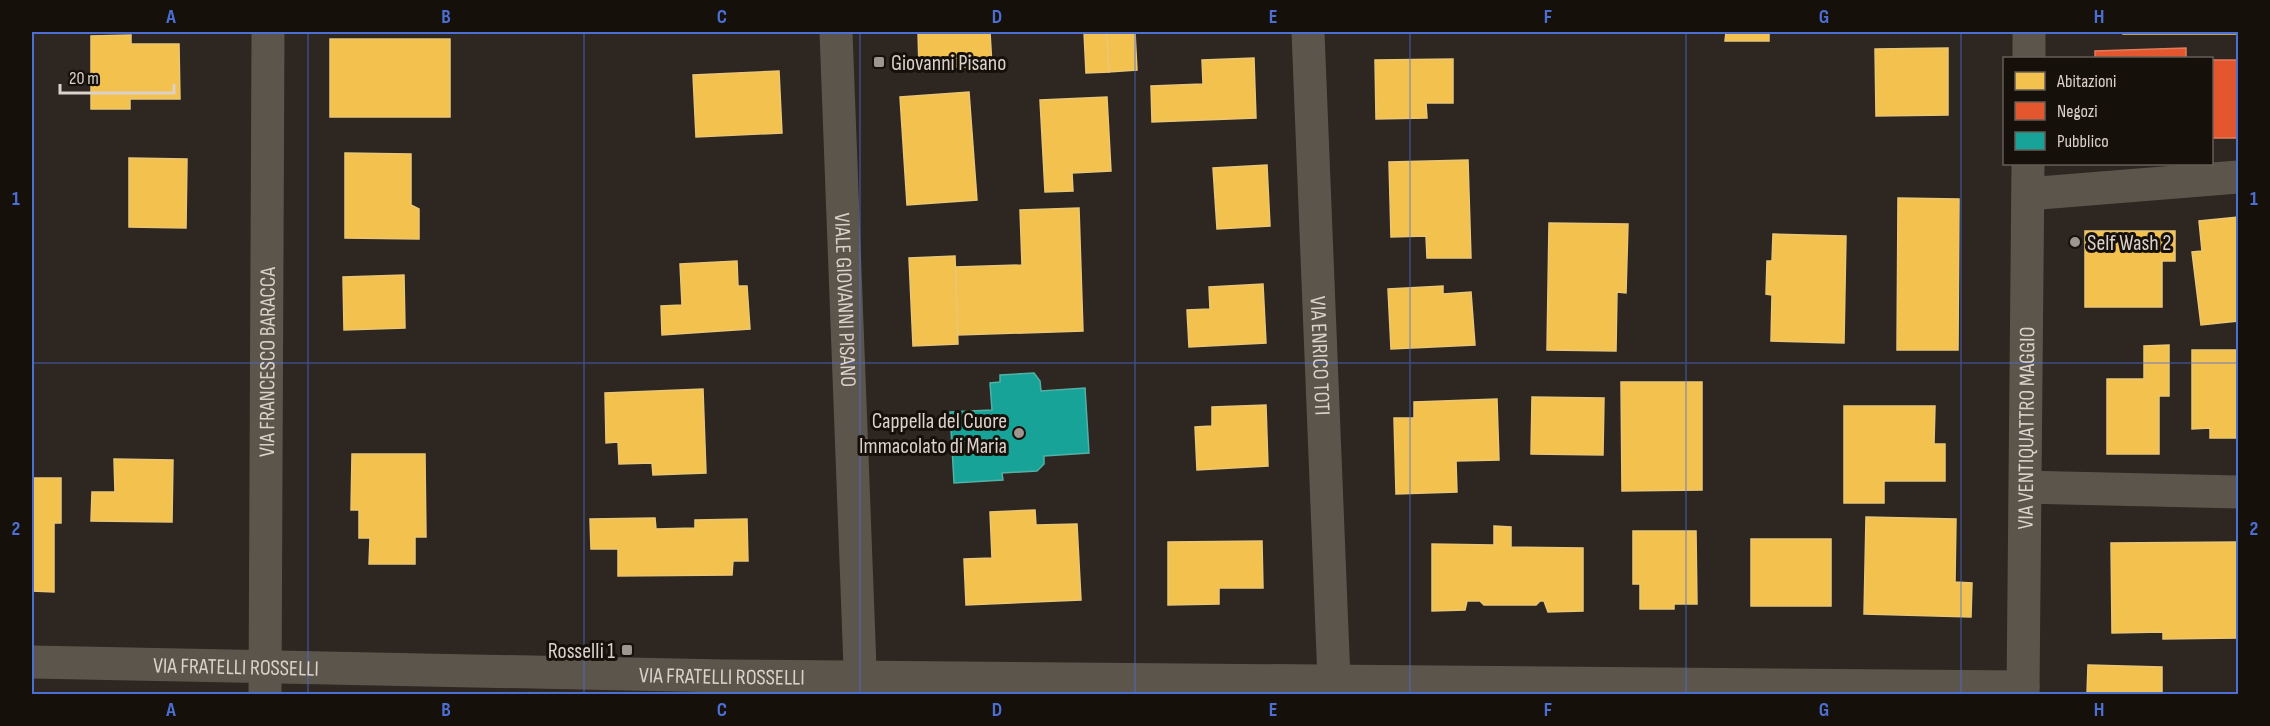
<svg xmlns="http://www.w3.org/2000/svg" width="2270" height="726" viewBox="0 0 2270 726" font-family="'Sofia Sans Condensed',sans-serif">
<style>
.homes{fill:#f2c14e;stroke:#ebc673;stroke-width:1.5}
.shops{fill:#e4572e;stroke:#e17c5d;stroke-width:1.5}
.public{fill:#17a398;stroke:#52b1a7;stroke-width:1.5}
.lines{fill:none;stroke-linecap:round;stroke-linejoin:round}
.minor{stroke:#5b554b;stroke-width:33}
.grid{fill:none;stroke:#4c6fd4;stroke-width:1.5;stroke-opacity:0.55}
.poi-dot{fill:#9e958f;stroke:#16100b;stroke-width:2}
.labels{text-anchor:middle;stroke-width:6;stroke-linejoin:round;paint-order:stroke}
.poi-label{font-size:22px;fill:#dbd1ca;stroke:#16100b;text-anchor:start}
.street-label{font-size:22px;fill:#dbd1ca;stroke:#16100b}
.neatline{fill:none;stroke:#4c6fd4;stroke-width:2}
.grid-label{font-size:20px;text-anchor:middle;font-weight:bold;fill:#4c6fd4}
</style>
<rect width="100%" height="100%" fill="#2d2621"/>
<g class="homes">
<path d="M918,32h72l2,34 -73,3z"/>
<path d="M1084,32h23l2,40 -23,1z"/>
<path d="M1107,32h28l2,38 -28,2z"/>
<path d="M1726,32h43v9h-44z"/>
<rect x="2123" y="32" width="113" height="2"/>
<path d="M131,35v9h48l1,55h-50v10h-39v-73z"/>
<rect x="330" y="39" width="120" height="78"/>
<path d="M1948,48v67l-72,1 -1,-67z"/>
<path d="M1254,58l2,60 -104,4 -1,-36 52,-2 -1,-24z"/>
<path d="M1453,59v44h-27l1,15 -51,1 -1,-59z"/>
<path d="M779,71l3,62 -86,4 -3,-62z"/>
<path d="M969,92l8,108 -70,5 -7,-108z"/>
<path d="M1107,97l4,74 -39,2 1,18 -28,1 -5,-92z"/>
<path d="M345,153l66,1v51l8,4v30l-74,-1z"/>
<path d="M129,158l58,1 -1,69 -57,-1z"/>
<path d="M1468,160l3,98h-44l-1,-22 -35,1 -2,-75z"/>
<path d="M1267,165l3,61 -53,3 -4,-61z"/>
<path d="M1898,198l61,1 -1,151h-61z"/>
<path d="M1079,208l4,123 -125,4 -3,-68 67,-2 -2,-55z"/>
<path d="M2238,217v104l-37,4 -9,-73 10,-1 -3,-30z"/>
<path d="M1549,223l79,1 -2,69 -9,-1 -1,59 -69,-1z"/>
<path d="M2085,231h90v30h-13v46h-77z"/>
<path d="M1773,234l73,2 -2,107 -73,-2 1,-46 -6,-1 1,-33h5z"/>
<path d="M955,256l3,88 -45,2 -4,-88z"/>
<path d="M737,261l1,25h9l3,43 -88,6 -1,-29 21,-1 -2,-41z"/>
<path d="M404,275l1,53 -61,2 -1,-53z"/>
<path d="M1263,284l3,59 -77,4 -2,-37 23,-1 -1,-22z"/>
<path d="M1443,286v8l28,-2 4,53 -84,4 -3,-60z"/>
<path d="M2169,345v51h-10v58h-52v-75h37v-33z"/>
<path d="M2192,350h46v88h-28v-10l-18,1z"/>
<path d="M1621,382h81v108l-80,1z"/>
<path d="M703,389l3,84 -53,2 -1,-12 -33,1 -1,-22 -12,1 -1,-50z"/>
<path d="M1532,397l72,1 -1,57 -72,-1z"/>
<path d="M1497,399l2,61 -43,1 1,31 -61,2 -2,-76h20v-16z"/>
<path d="M1266,405l2,61 -71,4 -2,-43 17,-1v-19z"/>
<path d="M1844,406h91l-1,38h11v37h-61v22h-40z"/>
<path d="M352,454h73l1,83h-11v27h-46l1,-26h-11v-28h-8z"/>
<path d="M114,459l59,1 -1,62 -81,-1 1,-29h23z"/>
<path d="M32,478h29v45h-7v69l-22,-1z"/>
<path d="M1035,510l1,15 41,-1 4,76 -115,5 -2,-46 28,-1 -2,-46z"/>
<path d="M1866,517l90,2 -1,63 17,1 -1,34 -107,-3z"/>
<path d="M655,518l1,11 39,-1v-8l52,-1 1,42h-15l-1,14 -114,1v-27h-27l-1,-30z"/>
<path d="M1494,526l17,1v20l72,1v63l-35,1 -4,-11h-4l-4,4h-52l-4,-4h-13l-2,9 -33,1v-67l62,1z"/>
<path d="M1633,531h63l1,73h-23v5h-34v-25h-7z"/>
<rect x="1751" y="539" width="80" height="67"/>
<path d="M1262,541l1,47h-44v16l-51,1v-63z"/>
<path d="M2238,542v96l-75,1v-7l-51,1 -1,-90z"/>
<path d="M2088,665l74,2v27h-75z"/>
</g>
<g class="shops">
<path d="M2186,48v10h-91v-7z"/>
<rect x="2212" y="60" width="26" height="78"/>
</g>
<path class="public" d="M1034,373l6,8 1,10 44,-3 4,65 -45,3v8l-7,7 -35,2 1,7 -49,3 -4,-71 42,-2 -2,-27 10,-1v-7z"/>
<g class="lines">
<g class="minor">
<path id="s1" d="M836,32l25,662"/>
<path id="s2" d="M1308,32l26,648"/>
<path d="M2029,58v-26"/>
<path d="M2028,194l210,-17"/>
<path d="M2026,487l212,5"/>
<path id="s3" d="M32,662l694,14 1297,11"/>
<path id="s4" d="M265,694l3,-662"/>
<path id="s5" d="M2023,694l5,-530"/>
</g>
</g>
<path class="grid" d="M308,32v662M584,32v662M860,32v662M1135,32v662M1410,32v662M1686,32v662M1961,32v662M32,363h2206"/>
<g class="poi-dot">
<rect x="873" y="56" width="12" height="12" rx="3"/>
<circle cx="2075" cy="242" r="6"/>
<circle cx="1019" cy="433" r="6"/>
<rect x="621" y="644" width="12" height="12" rx="3"/>
</g>
<g class="labels">
<g class="poi-label">
<text x="891" y="70">Giovanni Pisano</text>
<text x="2087" y="250">Self Wash 2</text>
<text x="1007" y="428" text-anchor="end">Cappella del Cuore<tspan x="1007" dy="25">Immacolato di Maria</tspan></text>
<text x="615" y="658" text-anchor="end">Rosselli 1</text>
</g>
<g class="street-label">
<text dy="8" stroke="none"><textPath href="#s1" startOffset="268">VIALE GIOVANNI PISANO</textPath></text>
<text dy="8" stroke="none"><textPath href="#s2" startOffset="324">VIA ENRICO TOTI</textPath></text>
<text dy="8" stroke="none"><textPath href="#s4" startOffset="332">VIA FRANCESCO BARACCA</textPath></text>
<text dy="8" stroke="none"><textPath href="#s5" startOffset="266">VIA VENTIQUATTRO MAGGIO</textPath></text>
<text dy="8" stroke="none"><textPath href="#s3" startOffset="204">VIA FRATELLI ROSSELLI</textPath></text>
<text dy="8" stroke="none"><textPath href="#s3" startOffset="690">VIA FRATELLI ROSSELLI</textPath></text>
</g>
</g>
<rect width="2270" height="726" fill="none" stroke="#16100b" stroke-width="66"/>
<rect x="2003" y="57" width="210" height="108" fill="#16100b" stroke="#655d57" stroke-width="1.5"/>
<rect x="2015" y="72" width="30" height="18" fill="#f2c14e" stroke="#655d57" stroke-width="1.5"/>
<text x="2057" y="87" font-size="18" fill="#dbd1ca">Abitazioni</text>
<rect x="2015" y="102" width="30" height="18" fill="#e4572e" stroke="#655d57" stroke-width="1.5"/>
<text x="2057" y="117" font-size="18" fill="#dbd1ca">Negozi</text>
<rect x="2015" y="132" width="30" height="18" fill="#17a398" stroke="#655d57" stroke-width="1.5"/>
<text x="2057" y="147" font-size="18" fill="#dbd1ca">Pubblico</text>
<path d="M60 84v9h114v-9" fill="none" stroke="#dbd1ca" stroke-width="3"/>
<text x="69" y="84" font-size="18" fill="#dbd1ca" stroke="#16100b" stroke-width="4.5" paint-order="stroke">20 m</text>
<rect x="33" y="33" width="2204" height="660" class="neatline"/>
<g class="grid-label">
<text x="171" y="23">A</text>
<text x="446" y="23">B</text>
<text x="722" y="23">C</text>
<text x="997" y="23">D</text>
<text x="1273" y="23">E</text>
<text x="1548" y="23">F</text>
<text x="1824" y="23">G</text>
<text x="2099" y="23">H</text>
<text x="16" y="205">1</text>
<text x="2254" y="205">1</text>
<text x="16" y="535">2</text>
<text x="2254" y="535">2</text>
<text x="171" y="716">A</text>
<text x="446" y="716">B</text>
<text x="722" y="716">C</text>
<text x="997" y="716">D</text>
<text x="1273" y="716">E</text>
<text x="1548" y="716">F</text>
<text x="1824" y="716">G</text>
<text x="2099" y="716">H</text>
</g>
</svg>
